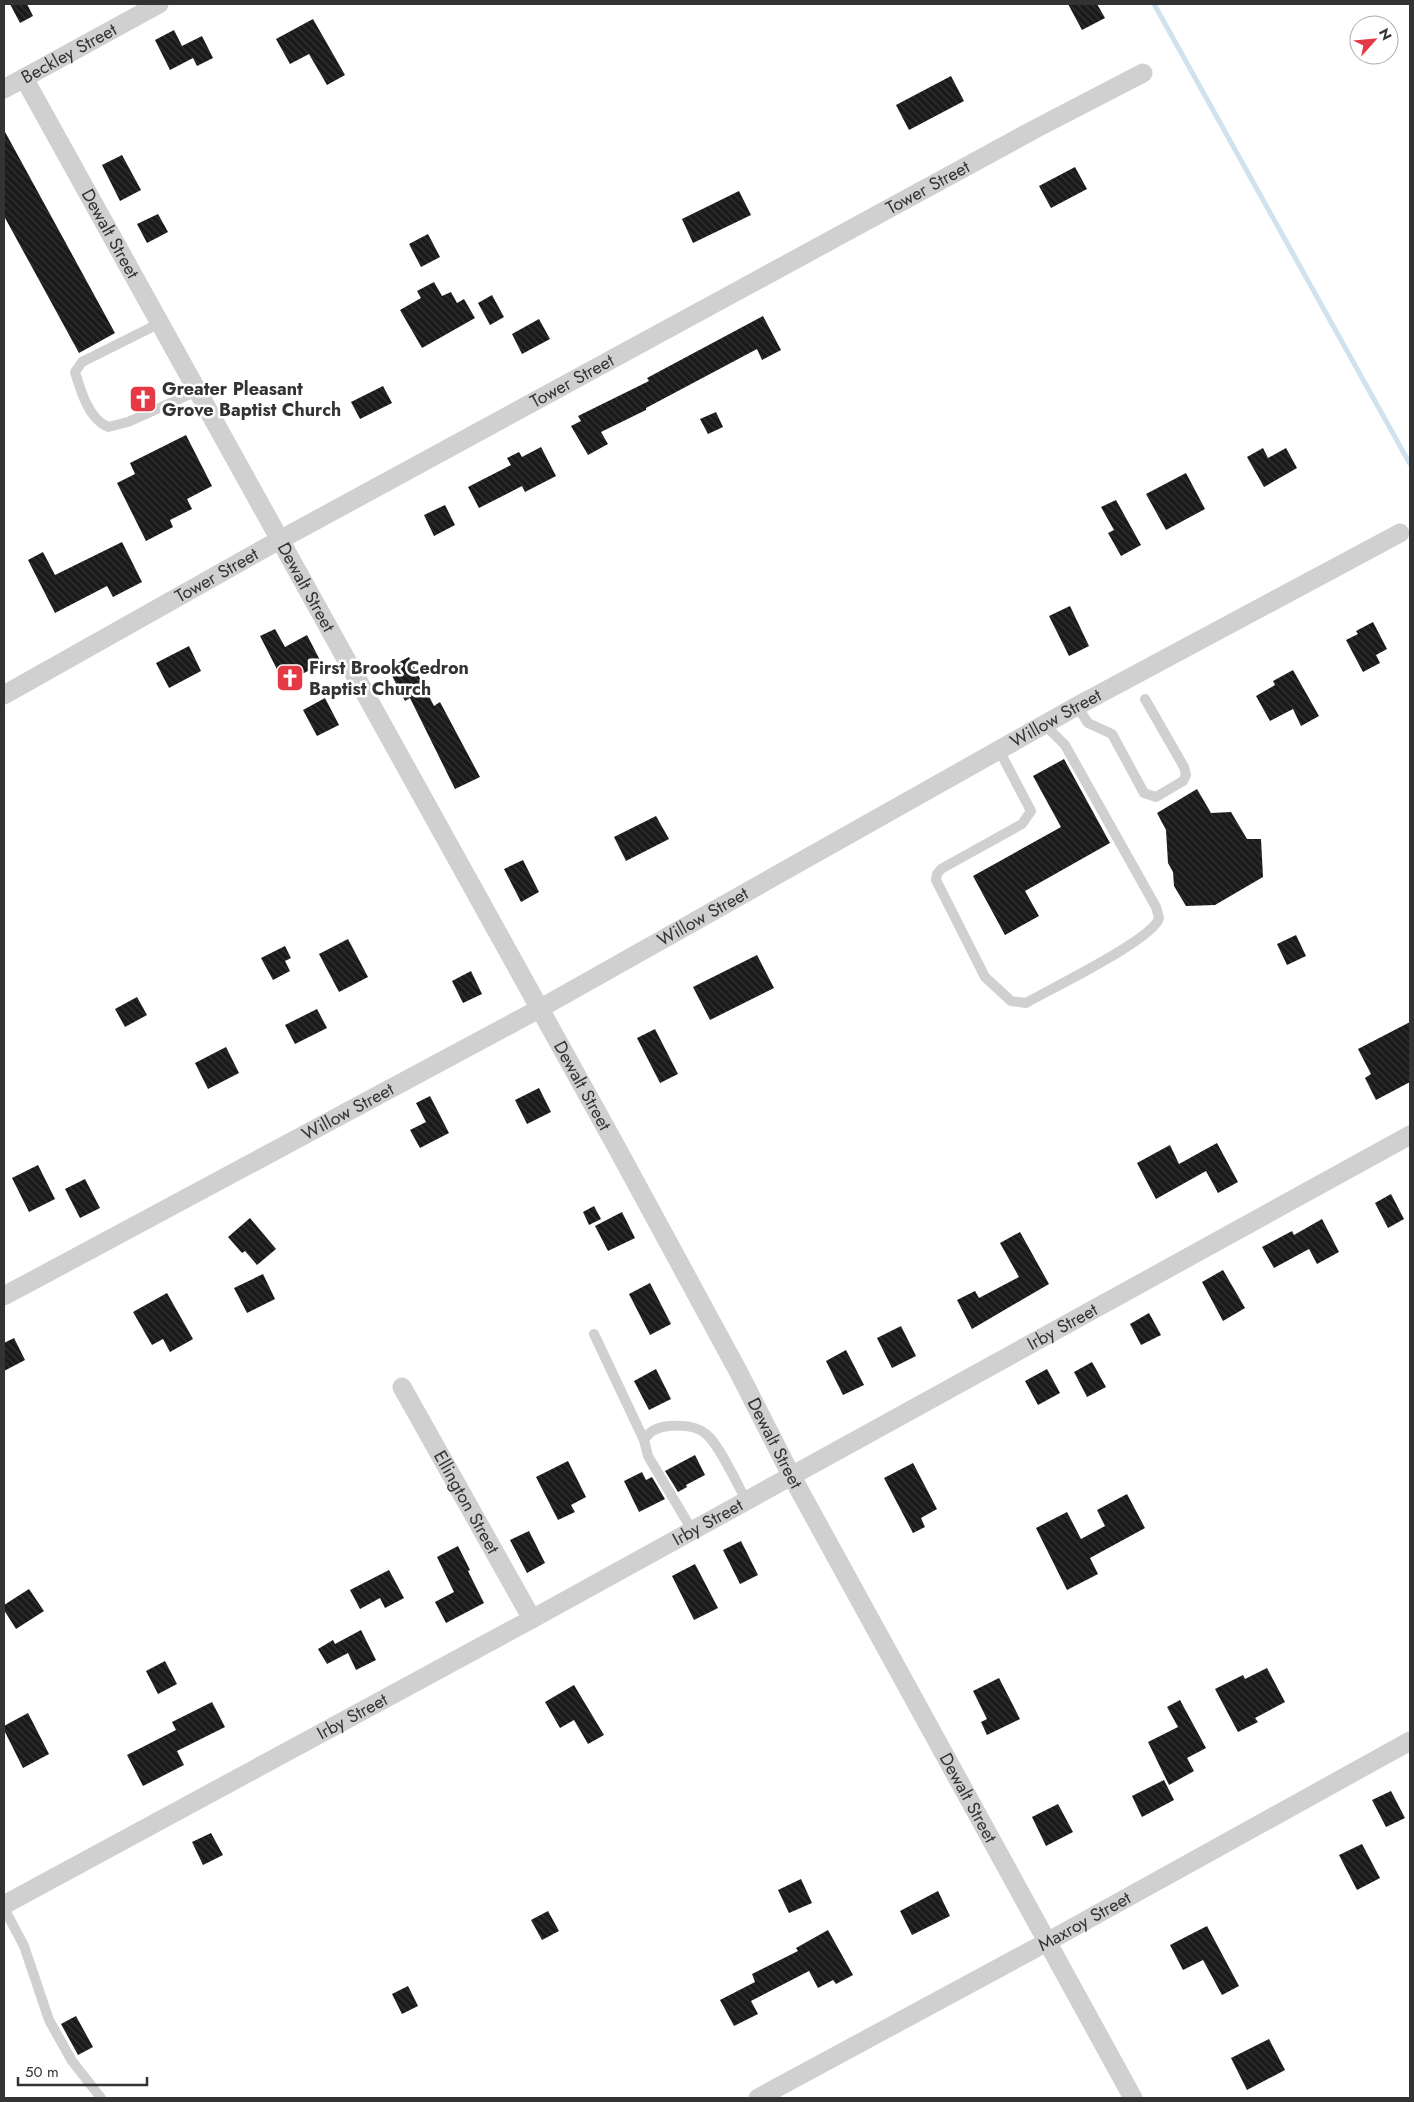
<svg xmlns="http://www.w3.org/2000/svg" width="1414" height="2102" viewBox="0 0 1414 2102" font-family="Jost,sans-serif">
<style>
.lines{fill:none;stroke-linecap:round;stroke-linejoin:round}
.stream{stroke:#cfe2ee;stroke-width:5}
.building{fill:url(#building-back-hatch)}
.lane{stroke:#d0d0d0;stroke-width:10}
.street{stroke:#d0d0d0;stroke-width:19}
.labels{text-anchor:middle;stroke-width:5;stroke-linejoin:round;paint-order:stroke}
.street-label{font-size:18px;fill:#333;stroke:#fff}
.poi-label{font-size:18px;font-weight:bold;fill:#333;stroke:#fff;text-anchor:start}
</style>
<defs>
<pattern id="building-back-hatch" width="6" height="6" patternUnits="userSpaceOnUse" patternTransform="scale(1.25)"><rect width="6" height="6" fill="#1a1a1a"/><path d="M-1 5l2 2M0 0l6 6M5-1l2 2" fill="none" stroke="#333"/></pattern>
</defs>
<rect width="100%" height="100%" fill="#fff"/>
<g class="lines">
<path class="stream" d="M1154,4l256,460"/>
</g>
<g class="building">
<path d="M10,4h17l6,12 -13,7z"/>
<path d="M1068,4h29l8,14 -23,12z"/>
<path d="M313,19l32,56 -18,10 -18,-31 -19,10 -14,-25z"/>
<path d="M174,30l8,16 20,-10 11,22 -16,8 -4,-8 -23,12 -15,-30z"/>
<path d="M951,76l13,25 -55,29 -13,-25z"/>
<path d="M4,130l111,203 -36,20 -75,-137z"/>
<path d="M122,155l19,35 -21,11 -18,-36z"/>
<path d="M1075,167l12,22 -36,19 -12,-22z"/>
<path d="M739,191l12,24 -58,28 -11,-24z"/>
<path d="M158,214l10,18 -21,11 -10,-19z"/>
<path d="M428,234l12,23 -19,10 -12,-23z"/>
<path d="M434,282l8,14 9,-4 6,11 7,-4 11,19 -53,30 -22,-38 21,-12 -4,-7z"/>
<path d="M492,295l12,22 -14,8 -12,-22z"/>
<path d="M763,316l18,34 -19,10 -5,-11 -111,59v2l-45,22 7,12 -20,11 -17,-29 10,-5 -3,-5 71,-35 -2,-3z"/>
<path d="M539,319l11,20 -28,15 -10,-20z"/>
<path d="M383,386l9,17 -32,16 -9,-17z"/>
<path d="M716,412l7,15 -15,7 -8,-15z"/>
<path d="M186,435l26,51 -25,13 5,10 -22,11 3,7 -27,14 -29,-58 18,-9 -5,-11z"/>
<path d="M541,447l15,29 -31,16 -3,-6 -43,22 -11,-21 43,-22 -4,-7 12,-6 3,5z"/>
<path d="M1263,448l5,10 18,-10 11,20 -33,19 -17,-30z"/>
<path d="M1186,473l19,36 -39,21 -20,-36z"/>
<path d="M1116,500l25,45 -20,11 -13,-23 6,-3 -13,-23z"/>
<path d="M445,505l10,20 -21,11 -10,-21z"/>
<path d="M122,542l20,40 -29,15 -6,-11 -52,27 -27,-53 15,-8 12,23z"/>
<path d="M1070,606l19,40 -20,10 -20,-40z"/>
<path d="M1373,622l14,27 -11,6 4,8 -17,9 -17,-32 12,-6 -2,-3z"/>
<path d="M275,629l10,18 22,-12 15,29 -38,19 -24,-47z"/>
<path d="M189,646l12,25 -32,17 -13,-25z"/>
<path d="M409,657l25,49 6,-4 40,75 -25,12 -45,-91 -5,3 -17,-33z"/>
<path d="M1293,670l26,46 -18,10 -8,-17 -23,12 -14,-25 19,-11 -2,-4z"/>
<path d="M325,698l14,27 -22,11 -14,-26z"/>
<path d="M1064,759l46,84 -85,48 14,25 -34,19 -32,-59 88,-49 -28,-51z"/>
<path d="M1197,789l14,24 20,-1 16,27h14l2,38 -48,28 -29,1 -12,-20 -1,-14 -5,-9 -2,-33 -9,-17z"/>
<path d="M656,816l13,23 -43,22 -12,-24z"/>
<path d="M523,860l16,32 -18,10 -17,-33z"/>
<path d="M1296,935l10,21 -19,9 -10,-21z"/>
<path d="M348,939l20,38 -29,15 -20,-38z"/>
<path d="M285,946l6,12 -6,3 5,10 -17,9 -12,-22z"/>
<path d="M757,955l17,33 -64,32 -17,-33z"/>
<path d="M471,971l11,23 -19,9 -11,-22z"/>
<path d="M137,997l10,18 -22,12 -10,-18z"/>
<path d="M317,1009l10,19 -32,16 -10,-19z"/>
<path d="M1410,1022v60l-34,18 -11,-22 6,-4 -13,-25z"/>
<path d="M655,1029l23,45 -18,9 -23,-45z"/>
<path d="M226,1047l13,26 -31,16 -13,-26z"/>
<path d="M539,1088l12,24 -24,12 -12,-24z"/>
<path d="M430,1096l19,37 -29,15 -10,-18 16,-8 -10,-19z"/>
<path d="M1217,1143l21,39 -20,11 -12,-22 -50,28 -19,-36 33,-18 9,19z"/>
<path d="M38,1165l17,34 -26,13 -17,-34z"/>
<path d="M85,1179l15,29 -20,10 -15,-29z"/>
<path d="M1391,1194l13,25 -16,9 -13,-25z"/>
<path d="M594,1206l7,13 -12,6 -6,-13z"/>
<path d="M622,1212l13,26 -27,13 -13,-25z"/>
<path d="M250,1218l26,31 -19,16 -12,-14 -3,2 -14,-16z"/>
<path d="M1322,1219l17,33 -22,12 -8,-15 -35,19 -12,-21 30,-16 2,4z"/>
<path d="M1020,1232l29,52 -77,45 -15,-29 18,-9 4,7 40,-21 -19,-34z"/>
<path d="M1223,1270l22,38 -22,13 -21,-39z"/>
<path d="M263,1274l12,25 -28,14 -13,-25z"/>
<path d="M650,1283l21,41 -21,11 -21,-41z"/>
<path d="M167,1293l26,46 -23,13 -7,-13 -11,6 -19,-33z"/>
<path d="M1149,1313l12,22 -20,10 -11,-21z"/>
<path d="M901,1326l15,30 -24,12 -15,-30z"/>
<path d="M14,1338l11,22 -21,11v-28z"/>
<path d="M846,1350l18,35 -21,10 -17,-34z"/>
<path d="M1092,1362l14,25 -19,10 -13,-25z"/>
<path d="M656,1369l15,30 -22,11 -15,-29z"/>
<path d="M1047,1369l13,24 -22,12 -13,-24z"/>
<path d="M695,1455l10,20 -19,10 1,2 -9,5 -13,-21z"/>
<path d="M568,1461l18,36 -15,8 4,7 -17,8 -22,-43z"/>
<path d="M913,1463l24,46 -16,9 4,9 -12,6 -29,-55z"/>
<path d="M642,1472l4,8 6,-3 13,22 -26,13 -15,-31z"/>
<path d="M1127,1494l18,34 -55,30 8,16 -31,16 -31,-62 31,-16 14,27 24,-13 -8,-16z"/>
<path d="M529,1531l16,32 -18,10 -17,-33z"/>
<path d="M741,1541l17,34 -18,9 -17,-34z"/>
<path d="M458,1546l12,24 -2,1 16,32 -38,20 -11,-21 19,-10 -17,-35z"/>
<path d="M695,1564l23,44 -24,12 -22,-44z"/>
<path d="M389,1570l15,28 -19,10 -5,-10 -20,11 -10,-19z"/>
<path d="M29,1589l15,22 -28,18 -12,-19v-5z"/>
<path d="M361,1630l15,30 -20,10 -8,-17 -21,11 -9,-15 15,-9 2,4z"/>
<path d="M165,1661l12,23 -19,10 -12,-23z"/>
<path d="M1267,1668l18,34 -30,16 3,4 -20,10 -23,-43 28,-14 2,4z"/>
<path d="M999,1678l21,41 -33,16 -6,-13 6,-3 -14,-28z"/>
<path d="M574,1685l30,50 -16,9 -14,-24 -14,8 -15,-26z"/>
<path d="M1180,1700l26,48 -19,10 7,13 -25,14 -21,-43 30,-15 -11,-20z"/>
<path d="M212,1702l13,25 -48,24 7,14 -41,21 -16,-31 49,-25 -4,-8z"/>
<path d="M28,1713l21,41 -26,14 -19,-38v-4z"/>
<path d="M1164,1780l10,20 -32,17 -10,-21z"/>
<path d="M1391,1791l14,27 -19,9 -14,-27z"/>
<path d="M1058,1804l15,28 -27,14 -14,-29z"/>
<path d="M211,1833l12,22 -20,10 -11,-23z"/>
<path d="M1362,1844l18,34 -23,12 -18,-35z"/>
<path d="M801,1879l11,24 -23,10 -11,-23z"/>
<path d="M938,1891l12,25 -38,19 -12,-24z"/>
<path d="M548,1911l11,20 -17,9 -11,-20z"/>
<path d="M1207,1926l32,60 -17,9 -19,-35 -20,10 -13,-25z"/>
<path d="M828,1930l25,45 -17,9 -3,-4 -15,8 -9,-17 -58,30 7,13 -24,12 -14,-26 35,-18 -3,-8 46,-23 -2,-3z"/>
<path d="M408,1986l10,20 -16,8 -10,-20z"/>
<path d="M76,2016l17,31 -15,8 -17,-31z"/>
<path d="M1269,2039l16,31 -38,20 -16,-32z"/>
</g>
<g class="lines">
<g class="lane">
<path d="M160,323l-78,39 -7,10c6,20 14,47 33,55l20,-5 69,-31"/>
<path d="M1077,706l11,17 24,11 32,59 12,4 27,-16 3,-6 -2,-8 -39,-68"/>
<path d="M999,750l32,61 -9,13 -81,45 -4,5 -1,6 49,97 26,24 15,2c24,-14 128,-64 133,-85l-3,-11 -91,-162 -21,-21"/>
<path d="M594,1334l50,106"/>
<path d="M692,1530l-44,-74 -4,-16c5,-9 14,-13 25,-14 12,-1 28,0 37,8 13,10 31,50 40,66"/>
<path d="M4,1908l20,38 25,74 23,41 29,37"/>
</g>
<g class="street">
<path id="s1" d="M24,78l593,1070 121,223 53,104 342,623"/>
<path id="s2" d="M4,89l155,-85"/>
<path id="s3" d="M4,695l261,-147 772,-420 106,-55"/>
<path id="s4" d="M4,1296l535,-287 538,-303 323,-173"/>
<path id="s5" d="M402,1387l130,232"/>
<path id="s6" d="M4,1905l528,-286 878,-484"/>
<path id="s7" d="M758,2098l289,-156 363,-201"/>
</g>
</g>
<defs>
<g id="church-square" transform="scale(1.4375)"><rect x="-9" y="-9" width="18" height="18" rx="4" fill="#e63946" stroke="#fff"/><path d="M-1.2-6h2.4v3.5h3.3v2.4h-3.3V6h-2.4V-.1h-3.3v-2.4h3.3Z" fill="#fff"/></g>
</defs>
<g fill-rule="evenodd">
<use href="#church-square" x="143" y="399"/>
<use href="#church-square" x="290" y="678"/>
</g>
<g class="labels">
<g class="street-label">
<text dy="6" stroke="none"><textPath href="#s2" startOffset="74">Beckley Street</textPath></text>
<text dy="6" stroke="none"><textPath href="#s3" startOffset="1054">Tower Street</textPath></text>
<text dy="6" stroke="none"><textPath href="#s1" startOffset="178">Dewalt Street</textPath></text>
<text dy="6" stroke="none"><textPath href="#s3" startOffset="649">Tower Street</textPath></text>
<text dy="6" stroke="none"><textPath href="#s3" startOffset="244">Tower Street</textPath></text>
<text dy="6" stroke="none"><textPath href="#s1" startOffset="582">Dewalt Street</textPath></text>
<text dy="6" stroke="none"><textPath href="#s4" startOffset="1200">Willow Street</textPath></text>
<text dy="6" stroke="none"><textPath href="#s4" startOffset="795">Willow Street</textPath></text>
<text dy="6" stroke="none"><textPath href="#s1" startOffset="1152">Dewalt Street</textPath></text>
<text dy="6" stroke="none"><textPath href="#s4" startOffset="390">Willow Street</textPath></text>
<text dy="6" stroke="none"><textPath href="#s6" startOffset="1206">Irby Street</textPath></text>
<text dy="6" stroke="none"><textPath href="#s1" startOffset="1558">Dewalt Street</textPath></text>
<text dy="6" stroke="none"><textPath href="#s5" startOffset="132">Ellington Street</textPath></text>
<text dy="6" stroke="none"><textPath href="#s6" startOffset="801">Irby Street</textPath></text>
<text dy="6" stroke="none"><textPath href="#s6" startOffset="396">Irby Street</textPath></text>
<text dy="6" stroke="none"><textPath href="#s1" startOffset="1962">Dewalt Street</textPath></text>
<text dy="6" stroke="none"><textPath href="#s7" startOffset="371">Maxroy Street</textPath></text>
</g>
<g class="poi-label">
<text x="162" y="395">Greater Pleasant<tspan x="162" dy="21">Grove Baptist Church</tspan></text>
<text x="309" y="674">First Brook Cedron<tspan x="309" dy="21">Baptist Church</tspan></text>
</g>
</g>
<rect width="1414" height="2102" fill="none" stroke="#333333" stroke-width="10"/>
<g transform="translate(1374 40) rotate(63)"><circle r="24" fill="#ffffff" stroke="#adadad"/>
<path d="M0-4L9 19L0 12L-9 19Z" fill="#e63946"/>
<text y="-8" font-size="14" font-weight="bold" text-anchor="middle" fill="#333333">N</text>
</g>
<path d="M18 2077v8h129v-8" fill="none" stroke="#333333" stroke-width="2.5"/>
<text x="25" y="2077" font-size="15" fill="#333333" stroke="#ffffff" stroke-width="4" paint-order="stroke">50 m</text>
</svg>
